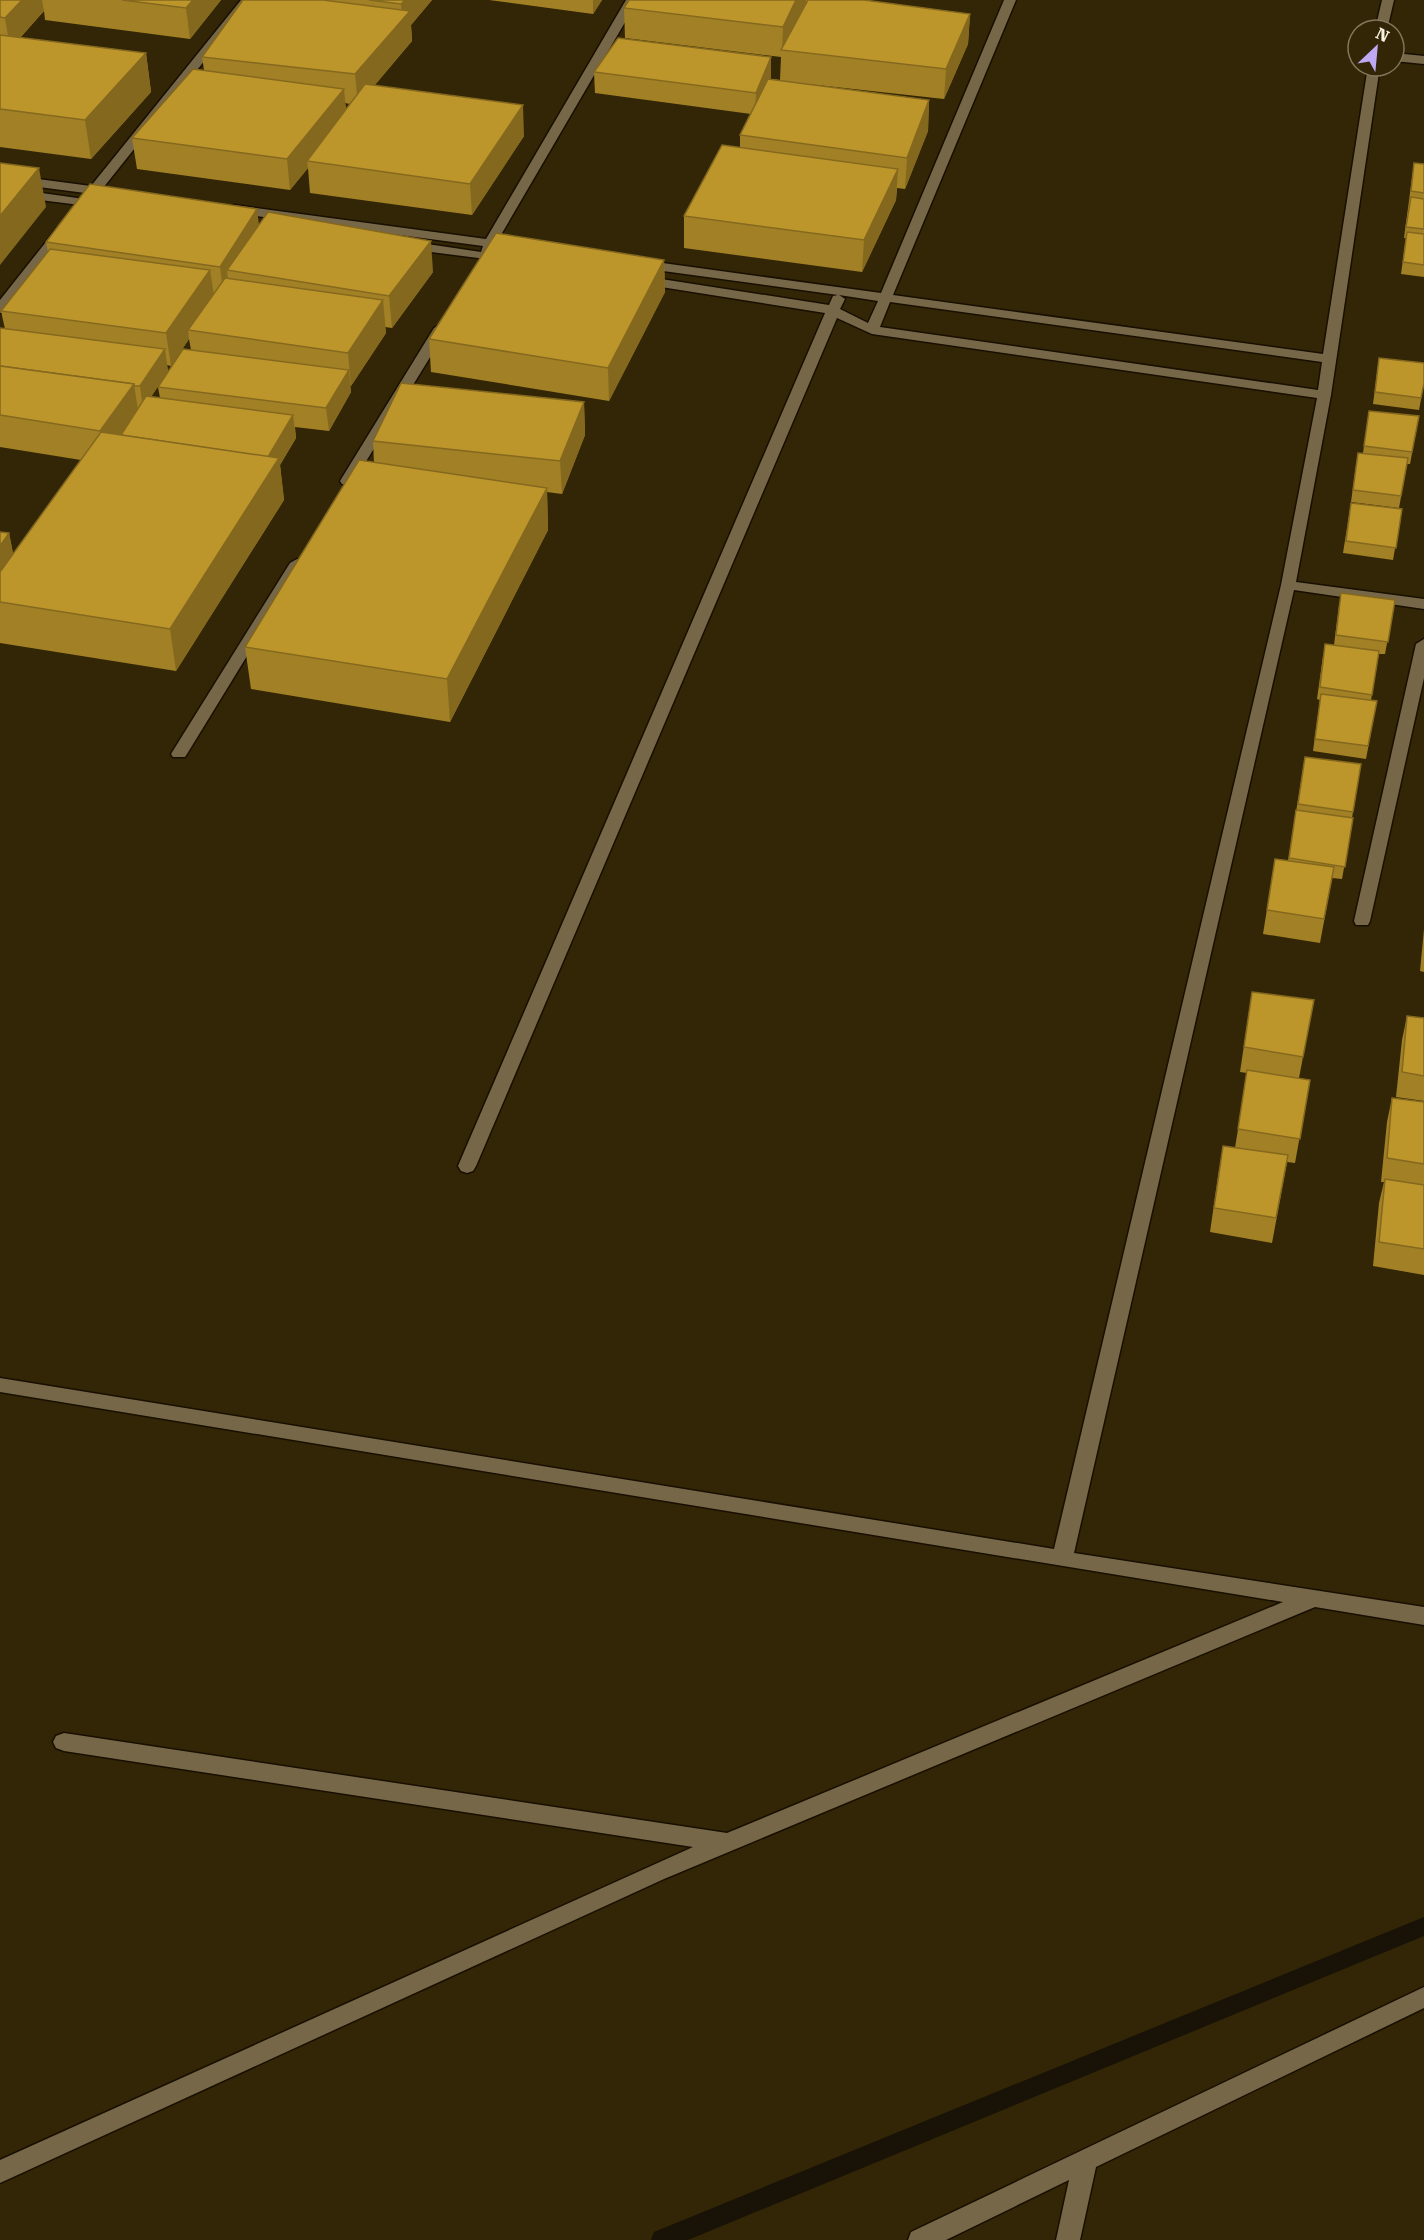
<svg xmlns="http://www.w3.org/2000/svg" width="1424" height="2240" viewBox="0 0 1424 2240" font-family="'Roboto Serif',serif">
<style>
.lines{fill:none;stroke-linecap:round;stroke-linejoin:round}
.stream{fill:#181306;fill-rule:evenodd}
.minor-casing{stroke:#180f00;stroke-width:3}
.minor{fill:#756747;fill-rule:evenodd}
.wall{fill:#a28025;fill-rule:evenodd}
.shaded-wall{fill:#84681e}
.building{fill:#bc952b;stroke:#84681e;stroke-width:1.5}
</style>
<rect width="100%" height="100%" fill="#332606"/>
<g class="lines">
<path class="stream" d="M1424,1917v19l-736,304h-37l3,-8z"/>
<g class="minor-casing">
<g id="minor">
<path d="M241,0h12l-150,188 12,2 2,3 -2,3 -18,-1 -5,5 12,2 2,3 -2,3 -104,-13v-8l84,12 1,-6 -85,-11v-8l91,12z"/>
<path d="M626,0h12l-140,240 20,3 1,3 -6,4 -18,-2 -2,5 17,3 1,3 -1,3 -103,-13 -6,-4 6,-4 74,11 2,-6 -249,-33 -6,-4 6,-4 252,34z"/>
<path d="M1004,0h12l-123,295 430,59 45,-288h12l-49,329 -35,187 128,17v10l-130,-19 -220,963 350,54v18l-109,-18 -651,272 -664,304v-23l693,-313 -629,-96 -8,-3 -3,-6 3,-6 8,-3 663,100 556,-231 -1283,-210v-14l1054,171 227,-964 36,-187 -445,-64 -35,-16 -361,848 -3,5 -6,2 -6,-2 -3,-5 367,-853 -183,-29 -7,-4 7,-4 187,29 4,-9 5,-1 -197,-27 -7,-4 7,-4 240,33zM839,295l39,6 -10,22 -28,-14 5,-10zM890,302l432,60 -4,28 -438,-63z"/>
<path d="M1382,0h12l-7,30h-12z"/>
<path d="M1394,53l30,3v8l-30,-3z"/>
<path d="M62,227l5,1 1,3 -1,3 -62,78 -5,1v-13l57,-72z"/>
<path d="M441,324l7,4 -94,153 -2,3h-10l-2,-3 94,-153z"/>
<path d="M297,559l7,4 -117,191 -2,3h-12l-2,-3 119,-191z"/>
<path d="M1424,639v39l-54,243 -2,4h-12l-2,-4 62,-277z"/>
<path d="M1424,1987v21l-328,159 -16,73h-24l13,-60 -123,60h-38l3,-8z"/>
</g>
</g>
<use href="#minor" class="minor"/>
</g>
<g class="wall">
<path d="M0,0h221l-31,39 -145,-19 -1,-9 -24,27 126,15 5,39 -60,67 -91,-12z"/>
<path d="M243,0h189l-21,25 1,16 -38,45 150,50 -52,79 -162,-22 -2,-25 -18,22 -153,-21 -5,-31 72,-68 -2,-13zM345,103l5,1 -4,5z"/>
<path d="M489,0h113l-9,14z"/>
<path d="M629,0h235l106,14 -2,30 -24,55 -136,-15 121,16 -1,31 -23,58 -8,-1 -1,12 -34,72 -178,-24v-32l56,-68v-13l11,-21 -156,-21 -1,-21 177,7 9,1 1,-23 -156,-19 -1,-30z"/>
<path d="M1414,163l10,1v113l-23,-3 5,-36h-2z"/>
<path d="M259,224l174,48 -41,56 -7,-1 1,6 -35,53 -1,-1 1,7 -22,39 -34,-4 1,11 -16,27 4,35 -108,171 -176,-28v-111l9,1 4,21 68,-94 -81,-13v-119l5,1 -4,-18 47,-59 -2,-10zM189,339l2,11 -33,37 2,11 -9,-1 17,-26 -1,-6 4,1z"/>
<path d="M664,260l1,32 -56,109 -178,-29 -2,-33z"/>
<path d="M1379,358l45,25 -5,27 -46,-6z"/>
<path d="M584,402l1,33 -23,59 -15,-2 1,38 -98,192 -199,-33 -6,-42 129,-184 -1,-22z"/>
<path d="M1369,411l50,5 -9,48h-3l-8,44 -48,-6 5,-37 7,-12z"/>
<path d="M1351,503l51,6 -9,51 -50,-7z"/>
<path d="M1395,600l-10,54h-6l-8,46 6,1 -11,58 -53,-8 7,-51 -3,-1 6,-43 11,-11 5,-40z"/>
<path d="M1305,757l48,55 -1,6h1l-11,61 -10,-1 -12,65 -57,-9 12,-75 13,2z"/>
<path d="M1424,929v43l-4,-1z"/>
<path d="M1252,992l51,65 -4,21 11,2 -15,83 -8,-1 -15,81 -62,-11 9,-62 16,-22 12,-75 -7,-1z"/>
<path d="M1407,1016l17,2v83l-28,-4 6,-57z"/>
<path d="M1392,1098l32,4v173l-51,-9 6,-63 5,-21h-3l6,-60z"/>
</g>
<g class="shaded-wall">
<path d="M22,0h20l2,11 -34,37 -5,-30z"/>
<path d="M193,0h28l-31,39 -4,-31z"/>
<path d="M405,0h27l-21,25 1,16 -54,64 -3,-31 47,-54 -1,-16z"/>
<path d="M593,0h9l-9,14z"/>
<path d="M796,0h10v9l-24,41 1,-23z"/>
<path d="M970,14l-2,30 -24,55 2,-30z"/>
<path d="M146,53l5,39 -60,67 -6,-39z"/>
<path d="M771,57v21l-16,36 1,-21z"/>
<path d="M344,89l3,31 -40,41 1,7 -18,22 -3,-31z"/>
<path d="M929,100l-1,31 -23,58 2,-31z"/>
<path d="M523,105l1,31 -52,79 -2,-31z"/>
<path d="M39,168l7,39 -46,58v-49z"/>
<path d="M898,169l-2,31 -34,72 2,-32z"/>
<path d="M257,209l4,32 -34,29 2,20 -5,9 -4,-32z"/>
<path d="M431,241l2,31 -41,56 -3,-32z"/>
<path d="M664,260l1,32 -56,109 -1,-33z"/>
<path d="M210,270l5,32 -27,28 1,9 -18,27 -5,-33z"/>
<path d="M383,300l3,33 -35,53 -3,-33z"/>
<path d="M165,349l3,22 -25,38 -3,-23z"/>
<path d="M349,370l2,22 -22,39 -3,-23z"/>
<path d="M134,384l5,33 -34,47 -5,-33z"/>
<path d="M584,402l1,33 -23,59 -2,-33z"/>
<path d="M293,415l3,23 -16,27 4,35 -108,171 -6,-42 96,-168z"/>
<path d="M547,488l1,42 -98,192 -3,-43z"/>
<path d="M9,533l7,34 -16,21v-42z"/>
</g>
<g class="building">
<path d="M0,0h22l-17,18 -5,-1z"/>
<path d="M122,0h71l-7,8z"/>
<path d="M243,0h80l87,11 -55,63 -153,-17z"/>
<path d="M369,0h36l-4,4z"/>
<path d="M629,0h167l-13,27 -159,-19z"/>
<path d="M808,0h56l106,14 -24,55 -165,-19z"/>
<path d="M0,35l146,18 -61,67 -85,-11z"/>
<path d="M618,38l153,19 -15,36 -162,-21z"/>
<path d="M193,69l151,20 -57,70 -155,-21z"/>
<path d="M768,79l161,21 -22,58 -167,-23z"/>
<path d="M365,84l158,21 -53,79 -163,-23z"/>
<path d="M722,145l176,24 -34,71 -180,-24z"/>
<path d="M0,163l39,5 -39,48z"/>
<path d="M1414,163l10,1v29l-13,-2z"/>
<path d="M90,184l167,25 -37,58 -174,-25z"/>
<path d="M1411,197l13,2v30l-18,-2z"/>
<path d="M268,212l163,29 -42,55 -162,-26z"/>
<path d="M1407,232l17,2v31l-21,-3z"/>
<path d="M496,233l168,27 -56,108 -179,-29z"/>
<path d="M50,249l160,21 -44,63 -165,-22z"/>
<path d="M225,278l158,22 -35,53 -160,-23z"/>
<path d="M0,328l165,21 -25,37h-6v-2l-134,-18z"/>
<path d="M183,349l166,21 -23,38 -168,-21z"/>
<path d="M1379,358l45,5v20l-3,15 -46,-6z"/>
<path d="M0,366l134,18 -34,47 -100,-16z"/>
<path d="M401,383l183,19 -24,59 -187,-20z"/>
<path d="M146,396l147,19 -25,42 -147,-22z"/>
<path d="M1369,411l50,5 -7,36 -48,-6z"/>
<path d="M101,432l178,26 -109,171 -170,-27v-30z"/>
<path d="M1358,453l50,5 -7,38 -48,-6z"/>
<path d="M359,460l188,28 -100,191 -202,-32z"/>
<path d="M1351,503l51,6 -6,39 -50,-7z"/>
<path d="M0,532l9,1 -9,13z"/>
<path d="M1341,593l54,7 -7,42 -52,-7z"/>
<path d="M1325,644l54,7 -7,44 -52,-8z"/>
<path d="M1321,694l56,7 -9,45 -53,-7z"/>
<path d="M1305,757l56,7 -8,48 -55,-8z"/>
<path d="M1296,810l57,8 -8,49 -56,-9z"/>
<path d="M1275,859l59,8 -10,52 -57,-9z"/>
<path d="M1252,992l62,8 -11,57 -59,-10z"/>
<path d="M1407,1016l17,2v58l-22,-4z"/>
<path d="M1247,1070l63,10 -10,59 -62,-10z"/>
<path d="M1392,1098l32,4v62l-37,-6z"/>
<path d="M1223,1146l65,9 -12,63 -62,-10z"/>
<path d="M1385,1179l39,6v64l-45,-7z"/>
</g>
<g transform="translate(1376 48) rotate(26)"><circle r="28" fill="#332606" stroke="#82785d" stroke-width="1.5"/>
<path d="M0-4.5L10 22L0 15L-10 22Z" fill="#bfa9f4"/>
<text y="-9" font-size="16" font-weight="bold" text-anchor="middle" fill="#f9f2e0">N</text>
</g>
</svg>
